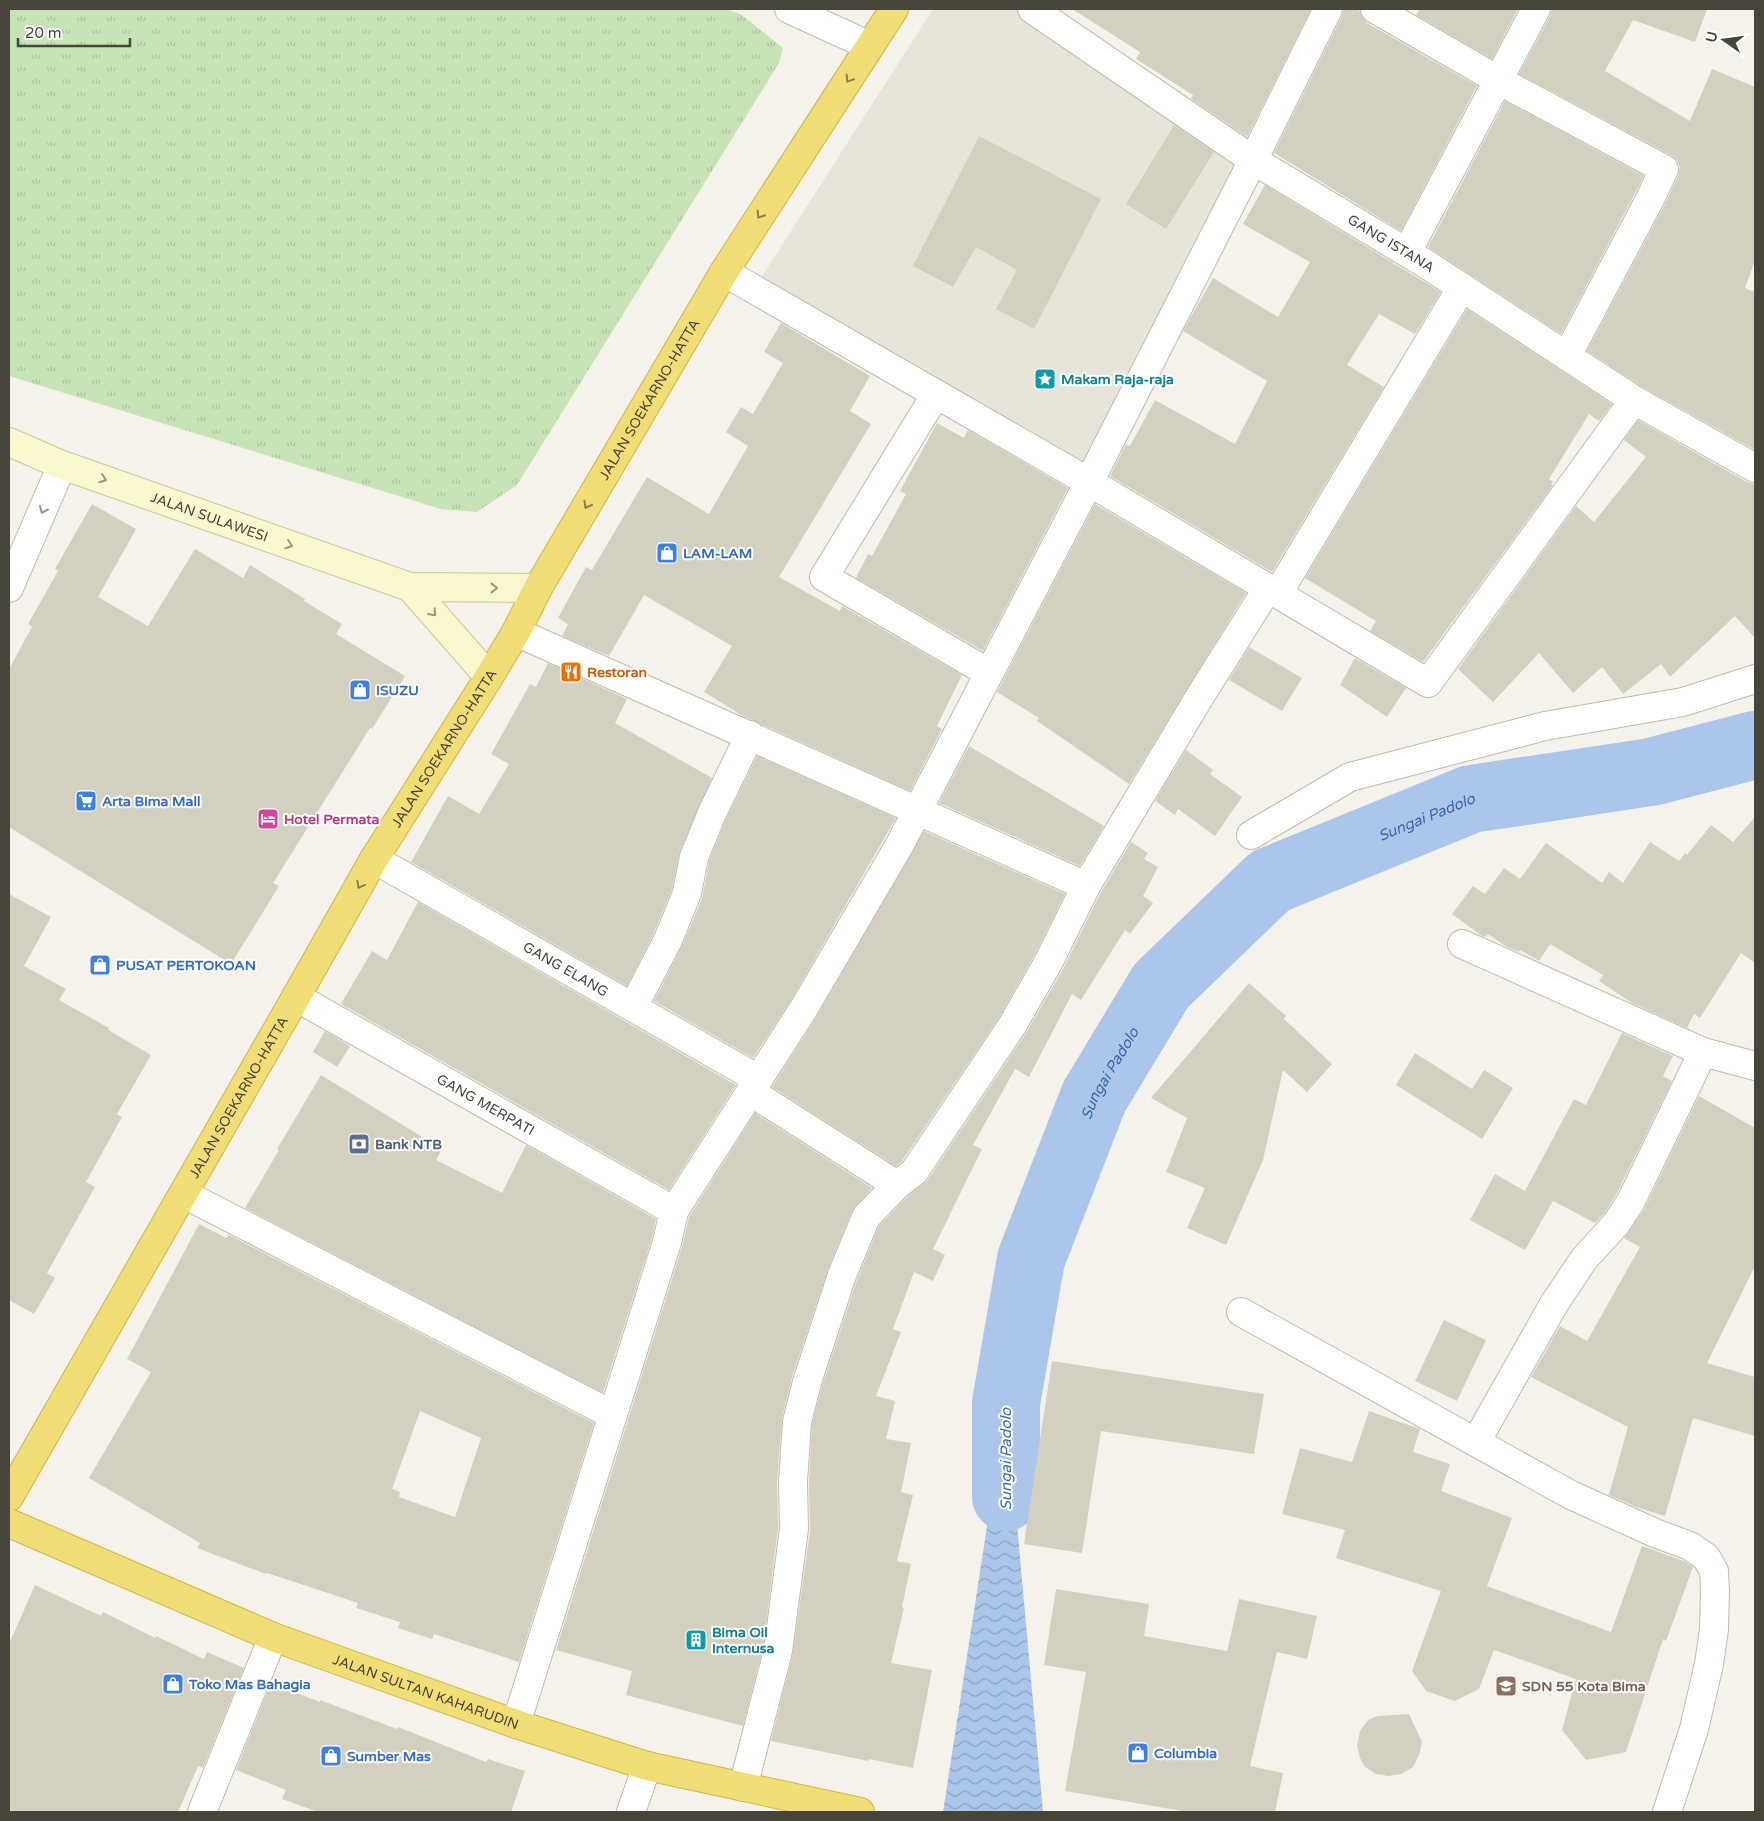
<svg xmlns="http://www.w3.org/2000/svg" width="1764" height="1821" viewBox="0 0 1764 1821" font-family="'Varela Round',sans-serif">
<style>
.residential{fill:#e7e5d9}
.grass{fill:url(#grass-tufts)}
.water{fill:url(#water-waves)}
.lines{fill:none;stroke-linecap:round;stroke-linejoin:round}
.river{stroke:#acc6eb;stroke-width:68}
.building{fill:#d4d0c0;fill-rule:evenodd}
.street-casing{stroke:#bfbcad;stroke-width:30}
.secondary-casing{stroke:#ccc89b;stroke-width:30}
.highway-casing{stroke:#d1b647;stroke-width:30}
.street{stroke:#fff;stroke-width:28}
.secondary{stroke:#faf7ce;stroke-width:28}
.highway{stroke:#f2de77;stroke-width:28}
.oneway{stroke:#8b8252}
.oneway2{stroke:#98957c}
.oneway3{stroke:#9a9892}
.labels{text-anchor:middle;stroke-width:4;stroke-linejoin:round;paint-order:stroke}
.street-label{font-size:14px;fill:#474439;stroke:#fff}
.culture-label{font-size:14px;font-weight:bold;fill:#0d838f;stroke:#fff;text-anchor:start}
.shop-label{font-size:14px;font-weight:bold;fill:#366cbe;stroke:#fff;text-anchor:start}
.food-label{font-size:14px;font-weight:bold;fill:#c56008;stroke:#fff;text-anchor:start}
.hotel-label{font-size:14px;font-weight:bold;fill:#b23c85;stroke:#fff;text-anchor:start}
.service-label{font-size:14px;font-weight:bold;fill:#4e5e75;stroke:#fff;text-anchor:start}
.education-label{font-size:14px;font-weight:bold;fill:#785e54;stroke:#fff;text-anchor:start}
.water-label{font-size:15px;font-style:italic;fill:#3a68ab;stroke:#fff}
</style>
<defs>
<pattern id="grass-tufts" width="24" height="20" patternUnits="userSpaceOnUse" patternTransform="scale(1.25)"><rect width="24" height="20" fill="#c8e4b7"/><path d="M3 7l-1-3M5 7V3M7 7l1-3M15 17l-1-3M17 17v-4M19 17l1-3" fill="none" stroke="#adc59e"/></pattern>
<pattern id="water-waves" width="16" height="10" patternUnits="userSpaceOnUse" patternTransform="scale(1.25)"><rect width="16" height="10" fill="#acc6eb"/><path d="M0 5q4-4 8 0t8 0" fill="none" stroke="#8ea2bf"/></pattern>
</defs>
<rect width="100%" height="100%" fill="#f4f2ea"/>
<path class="residential" d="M933,9h81l232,153 -159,314 -328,-195z"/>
<path class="grass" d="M9,9h718l15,6 41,33 -4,15 -262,422 -40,27 -36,-3 -432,-133z"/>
<path class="water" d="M1006,1403l37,409h-100z"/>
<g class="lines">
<path class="river" id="s1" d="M1006,1497v-94l25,-144 63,-162 67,-111 109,-105 201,-82 180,-27 104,-27"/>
</g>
<g class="building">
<path d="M1072,9h239l-64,128 -56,-38 2,-4 -57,-36 4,-7z"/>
<path d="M1344,9h12l4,2 2,6 5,6 110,63 -76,145 -127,-78 68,-137z"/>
<path d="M1420,9h98l-26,50 -76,-44z"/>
<path d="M1552,9h155l-12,33 -62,-22 -28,51 85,50 22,-52 43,18v173l-10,28 10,4v158l-113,-63 -55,-36 77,-145 14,-30 2,-9 -3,-7 -6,-5 -152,-81 31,-58z"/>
<path d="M1505,101l139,75 -83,158 -133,-87z"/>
<path d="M1174,125l40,27 -48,77 -40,-25z"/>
<path d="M979,136l122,63 -67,130 -38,-20 21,-39 -41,-23 -23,40 -40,-21z"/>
<path d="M1265,185l176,107 -26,42 -36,-20 -32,51 37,22 -112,185 -162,-96 16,-32 4,2 25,-46 80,44 32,-63 -84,-50 30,-53 65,39 32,-55 -67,-38z"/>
<path d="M1467,309l145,95 -13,17 -10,-7 -40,65 4,3 -2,2 2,1 -130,177 -53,-31 6,-10 -71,-43z"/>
<path d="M781,323l89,53 -20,35 21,13 -92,153 61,34 2,-5 120,69 -25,51 5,3 -32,62 -167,-75 -39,-24 28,-46 -88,-51 -35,61 -47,-20 6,-12 -10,-6 28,-51 6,3 55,-93 62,37 39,-68 -22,-14 15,-25 12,7 30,-51 -19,-11z"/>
<path d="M1638,420l109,62 8,2v154l-20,-22 -65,61 -9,-13 -38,30 -21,-27 -29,26 -34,-40 -46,49 -35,-33 118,-163 18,16 52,-65 -22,-17z"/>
<path d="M937,423l27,15 4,-8 100,58 -85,163 -127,-73 12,-24 4,2 34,-62 -6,-3z"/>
<path d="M92,504l44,25 -38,68 50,29 47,-77 48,29 7,-13 55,34 -1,2 38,23 -6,10 69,42 -33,53 -2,-1 -97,155 6,3 -48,78 -222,-137v-158l23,-42 -4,-3 30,-53 -3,-2z"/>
<path d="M1095,504l151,89 -117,191 -92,-63 2,-3 -42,-26z"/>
<path d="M1249,647l53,31 -20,33 -53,-31z"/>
<path d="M1355,658l51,30 -19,29 -47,-32z"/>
<path d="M548,663l79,36 -12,24 97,55 -32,73 -8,38 -18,44 -27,53 -216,-124 37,-66 31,18 30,-50 -18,-10 39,-70 6,3z"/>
<path d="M969,746l135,80 -24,40 -141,-63z"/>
<path d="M1186,750l27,20 -3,4 32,23 -27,39 -37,-27 -3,6 -20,-14z"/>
<path d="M757,756l139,62 -105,182 -38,58 -99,-57 28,-55 20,-47 7,-38 17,-42z"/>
<path d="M1755,817v146l-14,-10 -41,65 -6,-4 -7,14 -55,-25 -33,-22 4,-6 -53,-31 -11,17 -19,-11 -1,2 -12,-5 -19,-13 -3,3 -3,-1 -30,-22 21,-28 12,8 19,-26 16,11 26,-36 56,40 7,-11 14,11 27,-41 29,19 6,-8 2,2 24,-30 22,17z"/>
<path d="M924,831l141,63 -30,60 -35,62 -98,145 -6,5 -124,-79 45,-71z"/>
<path d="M1131,842l17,11 -4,6 14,8 -15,29 10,7 -23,31 -5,-4 -44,70 -9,-6 -43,83 -14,-8 -42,76 9,4 -49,100 12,6 -12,26 -19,-9 -21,57 8,3 -25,64 19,5 -9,38 25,4 -10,49 12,3 -16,66 14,3 -9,43 2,1 -13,55 41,7 -19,98 -44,-9 -1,2 -97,-20 22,-88 17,-122 -1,-50 3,-57 10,-38 35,-106 22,-54 28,-29 20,-16 99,-148 37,-64 37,-75z"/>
<path d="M9,894l42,23 -27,49 42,23 -7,11 50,28 -1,2 43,25 -34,59 5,3 -36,65 9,5 -48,86 8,5 -21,36 -25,-14z"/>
<path d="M418,902l318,183 -67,105 -328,-186 31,-53 15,9z"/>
<path d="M1249,983l37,33 -2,3 48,45 -25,28 -24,-22 -20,90 -37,85 -39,-17 18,-40 -39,-16 21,-54 -36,-20z"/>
<path d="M325,1031l25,15 -13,21 -24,-15z"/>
<path d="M1622,1033l51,23 -10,20 9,5 -55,112 -13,21 -9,9 -42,-22 -28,49 -55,-30 25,-46 30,17 49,-92 12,6z"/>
<path d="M1415,1053l57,36 12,-19 29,18 -31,51 -86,-54z"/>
<path d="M321,1075l121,74 -6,11 66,33 24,-48 130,74 -4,19 -49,155 -358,-185 34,-58 -2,-1z"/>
<path d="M1699,1096l56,32v138l-48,97 48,14v59l-62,-18 -28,98 -26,-8 -30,-13 19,-68 -97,-50 29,-51 27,15 53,-94 -16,-9 21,-30z"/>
<path d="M755,1113l117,75 -20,23 -24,58 -36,108 -10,41 -5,62 1,48 -15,120 -20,78 -117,-31 6,-24 -76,-21 126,-403 7,-30z"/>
<path d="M199,1224l27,14 3,-3 365,188 -75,239 -85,-28 -2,5 -34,-11 2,-6 -44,-14 2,-5 -91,-30 -1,1 -69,-26 3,-5 -111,-65 62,-106 -24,-13zM420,1411l61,27 -26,79 -56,-20 1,-5 -8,-3z"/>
<path d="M1444,1320l42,20 -29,61 -42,-20z"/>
<path d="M1052,1361l212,33 -10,60 -153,-23 -19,122 -58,-9z"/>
<path d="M1369,1411l51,18 -7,23 37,12 -9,27 71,27 -25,68 124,46 31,-86 42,15 9,6 -27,74 -3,-2 -37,113 -40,8 -24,-30 14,-51 -82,-29 -15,39 -24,12 -29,-10 -14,-20 29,-80 -105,-33 9,-28 -63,-16 18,-66 52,14z"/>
<path d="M35,1585l66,31 2,-4 52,26 1,-2 48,23 3,-7 37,16 -41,100 -5,-2 -20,46h-169v-168z"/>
<path d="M1056,1589l93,15 -5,32 83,15 12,-52 78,17 -10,43 -30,-7 -27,114 33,7 -8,39h-87l-123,-21 21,-119 -42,-7z"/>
<path d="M271,1683l49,19v-2l77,29 1,-2 88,35 2,-3 37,12 -14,41h-193l-36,-13 4,-9 -50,-20z"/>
<path d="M1409,1714l13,28 -3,13 -6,12 -12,7 -12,2 -13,-2 -11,-7 -5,-9 -3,-12 3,-15 8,-11 10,-4z"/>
</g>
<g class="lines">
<g class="street-casing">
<g id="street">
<path d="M789,9l81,37"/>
<path id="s2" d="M1032,9l221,151 173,104 208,136 121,68"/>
<path d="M1375,9l123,71 166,89 -14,30 -83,157"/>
<path d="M1407,252l129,-243"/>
<path d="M724,272l365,210 339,201 206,-283"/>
<path d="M936,394l-112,183 165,96"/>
<path d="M9,588l53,-123"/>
<path d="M1278,593l184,-306"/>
<path d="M516,632l570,254"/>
<path d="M1251,835l99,-58 195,-51 138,-24 72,-23"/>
<path id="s3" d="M374,859l384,220"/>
<path d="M1462,944l241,108 52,14"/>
<path id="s4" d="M296,997l378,214"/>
<path d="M633,1007l35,-67 19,-47 7,-36 18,-44 38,-78"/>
<path d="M751,1092l146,93"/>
<path d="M184,1194l429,221"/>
<path d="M1241,1312l330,183 84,38 35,13 16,11 8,14 1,20 -1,38 -5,35 -15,65 -27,83"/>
<path d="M1476,1442l78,-138 30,-45 32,-35 15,-23 72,-149"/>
<path d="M516,1724l151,-482 7,-31 130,-203 95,-162 190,-364 164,-322 75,-151"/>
<path d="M743,1787l35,-136 16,-122 -1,-48 4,-59 10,-40 35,-107 24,-58 31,-32 17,-13 99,-148 36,-63 37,-75 116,-193 66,-105"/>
<path d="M202,1812l71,-175"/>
<path d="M631,1812l16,-46"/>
</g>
</g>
<g class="secondary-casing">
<g id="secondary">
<path id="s5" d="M9,442l53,23 348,122 79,90"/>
<path d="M410,587l128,1"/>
</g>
</g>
<g class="highway-casing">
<g id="highway">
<path id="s6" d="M9,1497l287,-500 78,-138 115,-182 27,-45 22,-44 186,-316 170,-263"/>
<path id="s7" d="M9,1523l264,114 243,87 131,42 213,46"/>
</g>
</g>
<use href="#street" class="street"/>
<use href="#secondary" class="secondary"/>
<use href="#highway" class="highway"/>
</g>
<defs><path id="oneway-chevron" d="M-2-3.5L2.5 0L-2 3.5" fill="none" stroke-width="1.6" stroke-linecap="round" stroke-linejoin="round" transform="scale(1.25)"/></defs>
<g class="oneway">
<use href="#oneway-chevron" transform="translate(849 79) rotate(123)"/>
<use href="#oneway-chevron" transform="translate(760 215) rotate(123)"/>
<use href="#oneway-chevron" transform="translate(587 505) rotate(120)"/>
<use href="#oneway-chevron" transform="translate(360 885) rotate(119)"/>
</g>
<g class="oneway2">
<use href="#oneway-chevron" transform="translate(103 479) rotate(19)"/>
<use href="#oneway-chevron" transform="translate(289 545) rotate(19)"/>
<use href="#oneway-chevron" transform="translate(494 588)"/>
<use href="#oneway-chevron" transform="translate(433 613) rotate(49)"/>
</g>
<use class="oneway3" href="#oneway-chevron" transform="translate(43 510) rotate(114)"/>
<defs>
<g id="sight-square" transform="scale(1.125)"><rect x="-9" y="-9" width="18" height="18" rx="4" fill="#0f9aa8" stroke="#fff"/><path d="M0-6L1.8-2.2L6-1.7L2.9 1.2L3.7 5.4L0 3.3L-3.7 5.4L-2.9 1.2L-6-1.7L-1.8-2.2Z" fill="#fff"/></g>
<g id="shop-square" transform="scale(1.125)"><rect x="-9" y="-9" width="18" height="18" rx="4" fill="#3f7fe0" stroke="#fff"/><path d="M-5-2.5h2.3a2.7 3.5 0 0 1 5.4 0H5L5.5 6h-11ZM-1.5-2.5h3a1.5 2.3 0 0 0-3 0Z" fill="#fff"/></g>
<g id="restaurant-square" transform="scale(1.125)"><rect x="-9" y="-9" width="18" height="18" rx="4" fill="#e8710a" stroke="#fff"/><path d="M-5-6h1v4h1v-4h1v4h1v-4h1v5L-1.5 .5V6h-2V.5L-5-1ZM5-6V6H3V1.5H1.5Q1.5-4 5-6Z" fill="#fff"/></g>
<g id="supermarket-square" transform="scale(1.125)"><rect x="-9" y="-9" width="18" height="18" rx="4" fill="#3f7fe0" stroke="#fff"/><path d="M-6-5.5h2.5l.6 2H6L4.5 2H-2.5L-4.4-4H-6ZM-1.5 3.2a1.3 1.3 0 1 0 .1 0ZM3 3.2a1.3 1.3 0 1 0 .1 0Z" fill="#fff"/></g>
<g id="hotel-square" transform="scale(1.125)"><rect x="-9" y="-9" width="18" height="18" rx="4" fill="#d1479c" stroke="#fff"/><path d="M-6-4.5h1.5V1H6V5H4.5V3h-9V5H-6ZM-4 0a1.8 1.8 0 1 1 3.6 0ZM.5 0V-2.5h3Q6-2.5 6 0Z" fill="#fff"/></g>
<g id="bank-square" transform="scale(1.125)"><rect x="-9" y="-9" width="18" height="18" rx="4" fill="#5c6f8a" stroke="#fff"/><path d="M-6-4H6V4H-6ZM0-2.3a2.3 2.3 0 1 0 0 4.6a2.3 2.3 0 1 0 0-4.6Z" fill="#fff"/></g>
<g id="building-square" transform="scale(1.125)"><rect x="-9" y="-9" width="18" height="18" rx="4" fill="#0f9aa8" stroke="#fff"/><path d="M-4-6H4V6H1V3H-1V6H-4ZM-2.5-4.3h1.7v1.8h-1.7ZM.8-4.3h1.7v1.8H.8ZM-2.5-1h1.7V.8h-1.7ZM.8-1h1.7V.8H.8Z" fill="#fff"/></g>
<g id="school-square" transform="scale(1.125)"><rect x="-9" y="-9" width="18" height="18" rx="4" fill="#8d6e63" stroke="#fff"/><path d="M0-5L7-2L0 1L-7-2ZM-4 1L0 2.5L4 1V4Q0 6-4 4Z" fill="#fff"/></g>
</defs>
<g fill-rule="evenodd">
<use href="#sight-square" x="1045" y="379"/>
<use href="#shop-square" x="667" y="553"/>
<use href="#restaurant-square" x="571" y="672"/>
<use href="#shop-square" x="360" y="690"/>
<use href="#supermarket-square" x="86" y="801"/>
<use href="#hotel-square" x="268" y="819"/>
<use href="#shop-square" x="100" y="965"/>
<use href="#bank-square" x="359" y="1144"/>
<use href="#building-square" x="696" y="1640"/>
<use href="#shop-square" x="173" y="1684"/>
<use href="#school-square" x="1506" y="1686"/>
<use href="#shop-square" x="1138" y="1753"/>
<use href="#shop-square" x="331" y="1756"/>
</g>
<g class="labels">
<g class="street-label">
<text dy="5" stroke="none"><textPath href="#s2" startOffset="429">GANG ISTANA</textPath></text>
<text dy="5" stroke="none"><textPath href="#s6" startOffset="1271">JALAN SOEKARNO-HATTA</textPath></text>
<text dy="5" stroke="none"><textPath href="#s5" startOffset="214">JALAN SULAWESI</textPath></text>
<text dy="5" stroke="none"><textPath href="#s6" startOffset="866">JALAN SOEKARNO-HATTA</textPath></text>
<text dy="5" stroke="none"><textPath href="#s3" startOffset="221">GANG ELANG</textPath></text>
<text dy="5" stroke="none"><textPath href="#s6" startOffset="461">JALAN SOEKARNO-HATTA</textPath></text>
<text dy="5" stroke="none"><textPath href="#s4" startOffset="218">GANG MERPATI</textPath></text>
<text dy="5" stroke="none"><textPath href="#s7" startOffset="450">JALAN SULTAN KAHARUDIN</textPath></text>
</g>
<g class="culture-label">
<text x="1061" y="384">Makam Raja-raja</text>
<text x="712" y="1637">Bima Oil<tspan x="712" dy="16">Internusa</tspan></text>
</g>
<g class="shop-label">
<text x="683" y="558">LAM-LAM</text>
<text x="376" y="695">ISUZU</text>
<text x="102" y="806">Arta Bima Mall</text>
<text x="116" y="970">PUSAT PERTOKOAN</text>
<text x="189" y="1689">Toko Mas Bahagia</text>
<text x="1154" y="1758">Columbia</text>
<text x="347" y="1761">Sumber Mas</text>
</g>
<g class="food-label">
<text x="587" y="677">Restoran</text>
</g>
<g class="hotel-label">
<text x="284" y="824">Hotel Permata</text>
</g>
<g class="service-label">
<text x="375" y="1149">Bank NTB</text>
</g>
<g class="education-label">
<text x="1522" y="1691">SDN 55 Kota Bima</text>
</g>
<g class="water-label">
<text dy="5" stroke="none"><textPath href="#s1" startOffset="864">Sungai Padolo</textPath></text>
<text dy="5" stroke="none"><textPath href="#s1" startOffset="442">Sungai Padolo</textPath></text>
<text transform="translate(1006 1459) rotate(-90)" y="5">Sungai Padolo</text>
</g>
</g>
<rect width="1764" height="1821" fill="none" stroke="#474439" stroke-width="20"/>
<g transform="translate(1724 40) rotate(284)" stroke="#ffffff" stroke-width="4" paint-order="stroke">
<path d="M0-4L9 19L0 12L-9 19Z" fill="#474439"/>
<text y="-8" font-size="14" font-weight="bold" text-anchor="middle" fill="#474439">U</text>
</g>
<path d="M18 38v8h112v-8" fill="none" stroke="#474439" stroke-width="2.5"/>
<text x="25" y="38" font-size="15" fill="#474439" stroke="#ffffff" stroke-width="4" paint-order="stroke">20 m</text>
</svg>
